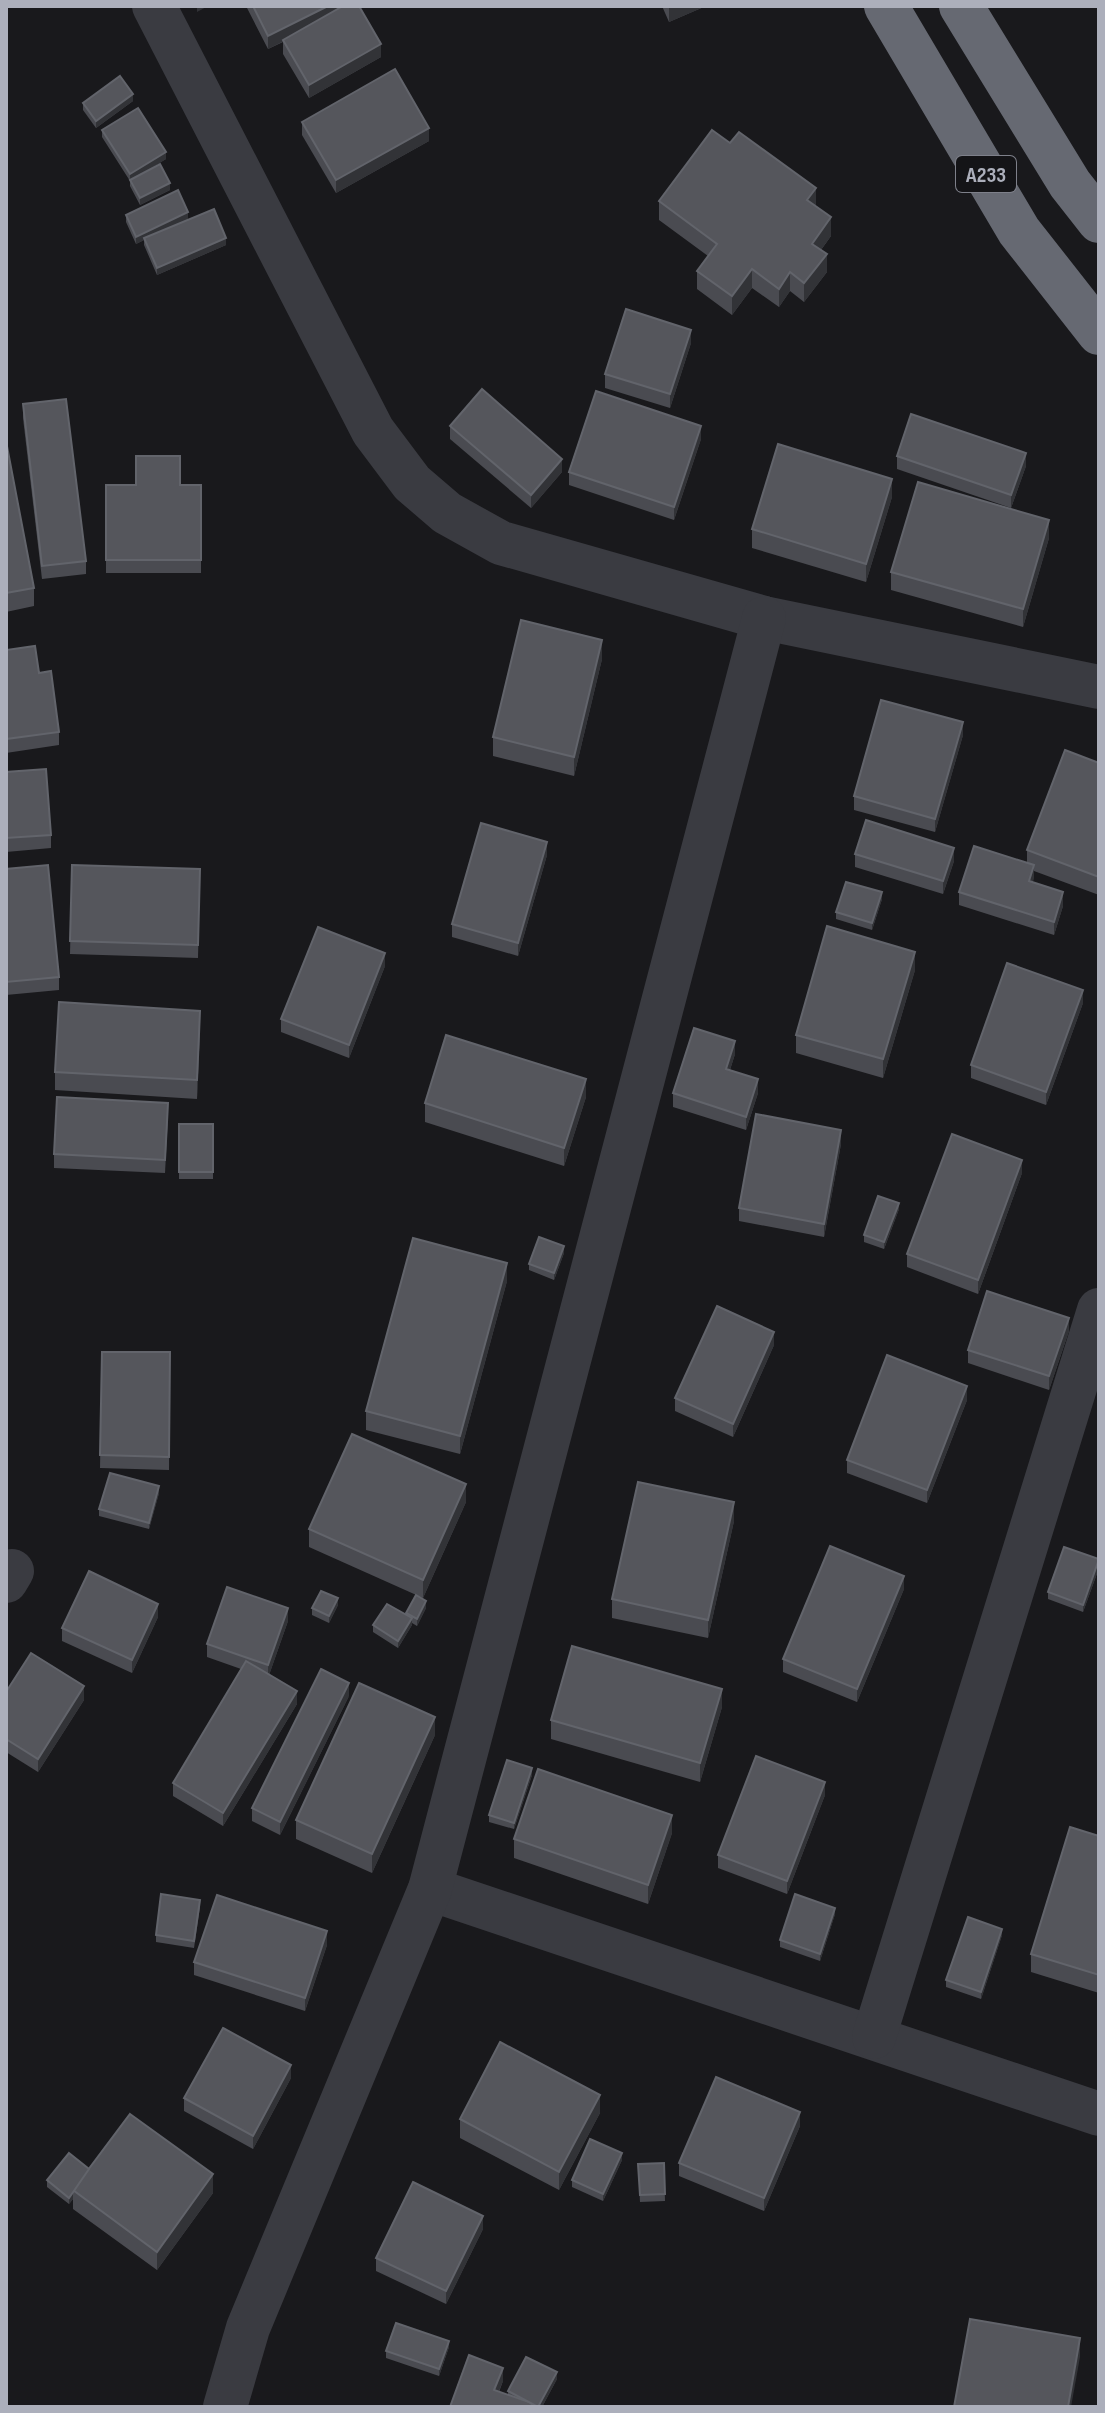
<svg xmlns="http://www.w3.org/2000/svg" width="1105" height="2413" viewBox="0 0 1105 2413" font-family="'Sofia Sans Condensed',sans-serif">
<style>
.lines{fill:none;stroke-linecap:round;stroke-linejoin:round}
.minor{stroke:#3a3b41;stroke-width:44}
.highway{stroke:#666972;stroke-width:44}
.wall{fill:#4a4b51}
.shaded-wall{fill:#323337}
.building{fill:#55565c;stroke:#62646b;stroke-width:2}
.labels{text-anchor:middle;stroke-width:6;stroke-linejoin:round;paint-order:stroke}
.shield{fill:#141417;stroke:#7e808a;stroke-width:2}
.shield-label{font-size:22px;font-weight:bold;fill:#acafbb}
</style>
<rect width="100%" height="100%" fill="#19191c"/>
<g class="lines">
<g class="minor">
<path d="M154,6l219,425 39,52 35,30 54,30 263,75 335,69"/>
<path d="M6,1581l6,-10"/>
<path d="M430,1889l669,225"/>
<path d="M874,2037l225,-727"/>
<path d="M225,2407l23,-79 182,-439 334,-1271"/>
</g>
<g class="highway">
<path d="M886,6l133,225 80,102"/>
<path d="M961,6l109,178 29,37"/>
</g>
</g>
<g class="wall">
<path d="M246,6h96l39,51 -72,41 -26,-44v-12l-15,7z"/>
<path d="M662,6h44l-37,16z"/>
<path d="M133,101l-37,27 -13,-18v-7z"/>
<path d="M302,122l127,19 -93,52 -34,-58z"/>
<path d="M102,130l64,29 -22,13 26,18 -30,15 -10,-19v-5l-28,-44z"/>
<path d="M659,201l157,5 15,30 -10,14 6,22 -23,30 -14,-11 -11,16 -27,-19 -20,27 -35,-26v-18l11,-15 -49,-36z"/>
<path d="M126,215l62,4 -15,7 53,19 -69,30 -13,-30v-5l-8,4 -10,-22z"/>
<path d="M691,343l-21,65 -65,-20v-14z"/>
<path d="M23,404l63,157v13l-44,5 -19,-161z"/>
<path d="M450,426l112,46 -31,36 -81,-69z"/>
<path d="M701,439l-27,81 -105,-35v-13z"/>
<path d="M6,441l28,147v18l-28,6z"/>
<path d="M897,456l129,10 -15,42 -114,-39z"/>
<rect x="106" y="485" width="95" height="88"/>
<path d="M892,497l-26,85 -114,-34v-19z"/>
<path d="M1049,538l-26,89 -132,-37v-18z"/>
<path d="M6,650l33,23 20,59v13l-53,8z"/>
<path d="M602,659l-28,117 -81,-20v-19z"/>
<path d="M963,735l-28,97 -81,-22v-14z"/>
<path d="M1099,763v132l-65,-24 -1,11 30,24 -9,29 -95,-30v-13l68,-30v-12z"/>
<path d="M6,772l45,63v13l-45,4z"/>
<path d="M855,854l99,7 -11,33 -88,-27z"/>
<path d="M547,855l-29,101 -66,-19v-13z"/>
<path d="M72,865l128,4 -2,89 -128,-4z"/>
<path d="M6,869l53,108v13l-53,5z"/>
<path d="M882,899l-10,31 -36,-11v-7z"/>
<path d="M385,966l-36,92 -68,-26v-13z"/>
<path d="M915,970l-32,108 -87,-25v-18z"/>
<path d="M1083,1003l-37,102 -75,-27v-13z"/>
<path d="M200,1029l-3,70 -142,-9v-18z"/>
<path d="M735,1054l-5,16 28,23 -12,37 -73,-23v-14z"/>
<path d="M586,1097l-22,69 -139,-44v-19z"/>
<path d="M168,1117l-3,56 -111,-5v-14z"/>
<rect x="179" y="1124" width="34" height="55"/>
<path d="M841,1144l-17,93 -85,-16v-13z"/>
<path d="M1022,1173l-44,121 -71,-27v-13z"/>
<path d="M899,1209l-15,40 -20,-7v-7z"/>
<path d="M564,1253l-10,27 -25,-10v-6z"/>
<path d="M507,1281l-47,173 -94,-24v-19z"/>
<path d="M1069,1331l-20,59 -81,-27v-13z"/>
<path d="M774,1345l-41,92 -58,-26v-13z"/>
<path d="M102,1352h68l-1,118 -69,-2z"/>
<path d="M967,1400l-40,103 -80,-30v-13z"/>
<path d="M159,1493l-10,36 -50,-13v-7z"/>
<path d="M466,1502l-43,96 -114,-51v-18z"/>
<path d="M734,1521l-26,117 -96,-20v-19z"/>
<path d="M1099,1559v9l-16,44 -35,-13v-7z"/>
<path d="M904,1589l-47,113 -74,-30v-13z"/>
<path d="M338,1605l-9,18 -17,-8v-7z"/>
<path d="M426,1608l-9,18 -5,-3v2l-14,23 -25,-16v-7l33,-10v-2z"/>
<path d="M158,1617l-26,56 -70,-32v-13z"/>
<path d="M288,1621l-19,54 28,29 -74,122 -50,-30v-13l68,-114 -34,-12v-13z"/>
<path d="M6,1692l78,8 -46,72 -32,-20z"/>
<path d="M349,1696l-69,139 -28,-14v-13z"/>
<path d="M722,1707l-22,75 -149,-43v-19z"/>
<path d="M435,1735l-63,138 -76,-34v-19z"/>
<path d="M532,1775l-18,54 -25,-7v-7z"/>
<path d="M825,1795l-38,99 -69,-26v-13z"/>
<path d="M672,1833l-24,71 -134,-46v-19z"/>
<path d="M1099,1836v157l-68,-21v-18z"/>
<path d="M200,1907l-6,41 -38,-6v-7z"/>
<path d="M835,1914l-15,47 -40,-14v-7z"/>
<path d="M1002,1935l-21,64 -35,-12v-7z"/>
<path d="M327,1945l-22,66 -111,-36v-13z"/>
<path d="M291,2078l-38,71 -69,-38v-13z"/>
<path d="M600,2113l-41,77 -99,-52v-19z"/>
<path d="M800,2126l-36,85 -85,-35v-13z"/>
<path d="M622,2160l-19,41 -31,-14v-7z"/>
<path d="M664,2163l1,38 -25,1 -2,-38z"/>
<path d="M89,2169l124,24 -56,77 -84,-61v-10l-4,5 -22,-17v-7z"/>
<path d="M483,2229l-37,75 -70,-33v-13z"/>
<path d="M449,2347l-10,29 -53,-18v-7z"/>
<path d="M557,2379l-15,28h-92l53,-26 -4,11 9,3v-4z"/>
</g>
<g class="shaded-wall">
<path d="M197,6h11l-11,6z"/>
<path d="M328,6h14v6l-74,37v-13z"/>
<path d="M669,6h37l-37,16z"/>
<path d="M381,44v13l-72,41v-13z"/>
<path d="M133,94v7l-37,27v-7z"/>
<path d="M429,128v13l-93,52v-13z"/>
<path d="M166,152v7l-36,22v-7z"/>
<path d="M170,183v7l-30,15v-7z"/>
<path d="M816,188v19l-9,-7z"/>
<path d="M188,212v7l-52,25v-7z"/>
<path d="M831,217v19l-19,26v-18z"/>
<path d="M226,238v7l-69,30v-7z"/>
<path d="M827,254v18l-23,30v-19z"/>
<path d="M752,269v19l-20,27v-19z"/>
<path d="M790,272v19l-11,16v-18z"/>
<path d="M691,330v13l-21,65v-14z"/>
<path d="M701,426v13l-27,81v-13z"/>
<path d="M1026,453v13l-15,42v-13z"/>
<path d="M562,459v13l-31,36v-13z"/>
<path d="M892,479v18l-26,85v-18z"/>
<path d="M1049,520v18l-26,89v-18z"/>
<path d="M602,640v19l-28,117v-19z"/>
<path d="M963,722v13l-28,97v-13z"/>
<path d="M547,842v13l-29,101v-13z"/>
<path d="M954,848v13l-11,33v-13z"/>
<path d="M1034,865v13l-5,16v-13z"/>
<path d="M882,892v7l-10,31v-7z"/>
<path d="M1063,892v14l-9,29v-13z"/>
<path d="M915,952v18l-32,108v-19z"/>
<path d="M385,953v13l-36,92v-13z"/>
<path d="M1083,990v13l-37,102v-13z"/>
<path d="M200,1011v18l-3,70v-19z"/>
<path d="M735,1041v13l-9,28v-13z"/>
<path d="M586,1079v18l-22,69v-18z"/>
<path d="M758,1079v14l-12,37v-13z"/>
<path d="M841,1130v14l-17,93v-13z"/>
<path d="M1022,1160v13l-44,121v-14z"/>
<path d="M899,1203v6l-15,40v-7z"/>
<path d="M564,1246v7l-10,27v-7z"/>
<path d="M507,1263v18l-47,173v-18z"/>
<path d="M1069,1318v13l-20,59v-14z"/>
<path d="M774,1332v13l-41,92v-13z"/>
<path d="M967,1386v14l-40,103v-13z"/>
<path d="M466,1484v18l-43,96v-18z"/>
<path d="M159,1486v7l-10,36v-6z"/>
<path d="M734,1502v19l-26,117v-18z"/>
<path d="M1099,1561v7l-16,44v-7z"/>
<path d="M904,1576v13l-47,113v-13z"/>
<path d="M338,1598v7l-9,18v-7z"/>
<path d="M426,1601v7l-9,18v-7z"/>
<path d="M158,1604v13l-26,56v-13z"/>
<path d="M288,1608v13l-20,57v-13z"/>
<path d="M412,1618v7l-14,23v-7z"/>
<path d="M349,1683v13l-69,139v-13z"/>
<path d="M84,1686v14l-46,72v-13z"/>
<path d="M722,1689v18l-22,75v-19z"/>
<path d="M297,1691v13l-74,122v-13z"/>
<path d="M435,1717v18l-63,138v-19z"/>
<path d="M532,1768v7l-18,54v-6z"/>
<path d="M825,1782v13l-38,99v-13z"/>
<path d="M672,1815v18l-24,71v-19z"/>
<path d="M835,1908v6l-15,47v-7z"/>
<path d="M1002,1929v6l-21,64v-7z"/>
<path d="M327,1931v14l-22,66v-13z"/>
<path d="M291,2065v13l-38,71v-13z"/>
<path d="M600,2095v18l-41,77v-18z"/>
<path d="M800,2112v14l-36,85v-13z"/>
<path d="M622,2153v7l-19,41v-7z"/>
<path d="M213,2174v19l-56,77v-18z"/>
<path d="M73,2192v7l-4,5v-6z"/>
<path d="M483,2216v13l-37,75v-13z"/>
<path d="M1080,2338v19l-9,50h-3z"/>
<path d="M449,2341v6l-10,29v-7z"/>
<path d="M503,2368v13l-9,22v-13z"/>
<path d="M557,2372v7l-15,28h-4z"/>
</g>
<g class="building">
<path d="M253,6h75l-60,30z"/>
<path d="M343,6h16l22,38 -72,41 -26,-45z"/>
<path d="M395,69l34,59 -93,52 -34,-58z"/>
<path d="M120,76l13,18 -37,27 -13,-18z"/>
<path d="M138,108l28,44 -36,22 -28,-44z"/>
<path d="M712,130l18,13 9,-11 77,56 -9,12 24,17 -19,27 15,10 -23,29 -14,-11 -11,17 -27,-20 -20,27 -35,-25 20,-27 -58,-43z"/>
<path d="M160,164l10,19 -30,15 -10,-18z"/>
<path d="M178,190l10,22 -52,25 -10,-22z"/>
<path d="M214,209l12,29 -69,30 -13,-30z"/>
<path d="M626,309l65,21 -21,64 -65,-20z"/>
<path d="M482,389l80,70 -31,36 -81,-69z"/>
<path d="M596,391l105,35 -27,81 -105,-35z"/>
<path d="M66,399l20,162 -44,5 -19,-162z"/>
<path d="M911,414l115,39 -15,42 -114,-39z"/>
<path d="M6,441l28,147 -28,5z"/>
<path d="M778,444l114,35 -26,85 -114,-35z"/>
<path d="M136,456h44v29h21v75h-95v-75h30z"/>
<path d="M918,482l131,38 -26,89 -132,-37z"/>
<path d="M521,620l81,20 -28,117 -81,-20z"/>
<path d="M35,646l4,27 12,-2 8,61 -53,7v-89z"/>
<path d="M881,700l82,22 -28,97 -81,-23z"/>
<path d="M1065,750l34,13v114l-72,-27z"/>
<path d="M46,769l5,66 -45,3v-66z"/>
<path d="M866,820l88,28 -11,33 -88,-27z"/>
<path d="M481,823l66,19 -29,101 -66,-19z"/>
<path d="M974,846l60,19 -5,16 34,11 -9,30 -95,-30z"/>
<path d="M48,865l11,112 -53,5v-113z"/>
<path d="M72,865l128,4 -2,76 -128,-4z"/>
<path d="M846,882l36,10 -10,31 -36,-11z"/>
<path d="M827,926l88,26 -32,107 -87,-24z"/>
<path d="M318,927l67,26 -36,92 -68,-26z"/>
<path d="M1007,963l76,27 -37,102 -75,-27z"/>
<path d="M59,1002l141,9 -3,69 -142,-8z"/>
<path d="M694,1028l41,13 -9,28 32,10 -12,38 -73,-24z"/>
<path d="M446,1035l140,44 -22,69 -139,-45z"/>
<path d="M57,1097l111,6 -3,57 -111,-6z"/>
<path d="M756,1114l85,16 -17,94 -85,-16z"/>
<rect x="179" y="1124" width="34" height="48"/>
<path d="M952,1134l70,26 -44,120 -71,-26z"/>
<path d="M878,1196l21,7 -15,39 -20,-7z"/>
<path d="M539,1237l25,9 -10,27 -25,-9z"/>
<path d="M413,1238l94,25 -47,173 -94,-25z"/>
<path d="M987,1291l82,27 -20,58 -81,-26z"/>
<path d="M717,1306l57,26 -41,92 -58,-26z"/>
<path d="M102,1352h68l-1,105 -69,-2z"/>
<path d="M887,1355l80,31 -40,104 -80,-30z"/>
<path d="M352,1434l114,50 -43,96 -114,-51z"/>
<path d="M110,1473l49,13 -10,37 -50,-14z"/>
<path d="M638,1482l96,20 -26,118 -96,-21z"/>
<path d="M830,1546l74,30 -47,113 -74,-30z"/>
<path d="M1064,1547l35,12 -16,46 -35,-13z"/>
<path d="M89,1571l69,33 -26,56 -70,-32z"/>
<path d="M227,1587l61,21 -20,57 -61,-21z"/>
<path d="M321,1591l17,7 -9,18 -17,-8z"/>
<path d="M416,1595l10,6 -9,18 -11,-6z"/>
<path d="M387,1604l25,14 -14,23 -25,-16z"/>
<path d="M572,1646l150,43 -22,74 -149,-43z"/>
<path d="M31,1653l53,33 -46,73 -32,-20v-47z"/>
<path d="M246,1661l51,30 -74,122 -50,-30z"/>
<path d="M321,1669l28,14 -69,139 -28,-14z"/>
<path d="M359,1683l76,34 -63,137 -76,-34z"/>
<path d="M756,1756l69,26 -38,99 -69,-26z"/>
<path d="M507,1760l25,8 -18,55 -25,-8z"/>
<path d="M538,1769l134,46 -24,70 -134,-46z"/>
<path d="M1070,1827l29,9v139l-68,-21z"/>
<path d="M161,1894l39,6 -6,41 -38,-6z"/>
<path d="M795,1894l40,14 -15,46 -40,-14z"/>
<path d="M217,1895l110,36 -22,67 -111,-36z"/>
<path d="M968,1917l34,12 -21,63 -35,-12z"/>
<path d="M223,2028l68,37 -38,71 -69,-38z"/>
<path d="M500,2042l100,53 -41,77 -99,-53z"/>
<path d="M716,2077l84,35 -36,86 -85,-35z"/>
<path d="M130,2114l83,60 -56,78 -84,-62z"/>
<path d="M590,2139l32,14 -19,41 -31,-14z"/>
<path d="M69,2153l20,16 -20,29 -22,-18z"/>
<path d="M664,2163l1,31 -25,1 -2,-31z"/>
<path d="M413,2182l70,34 -37,75 -70,-33z"/>
<path d="M970,2319l110,19 -12,69h-114z"/>
<path d="M396,2323l53,18 -10,28 -53,-18z"/>
<path d="M469,2355l34,13 -9,22 38,13 -1,4h-81z"/>
<path d="M526,2357l31,15 -19,35 -30,-16z"/>
</g>
<g class="labels">
<rect class="shield" x="956" y="156" width="60" height="36" rx="6"/>
<g class="shield-label">
<text x="986" y="182">A233</text>
</g>
</g>
<rect width="1105" height="2413" fill="none" stroke="#acafbb" stroke-width="16"/>
</svg>
